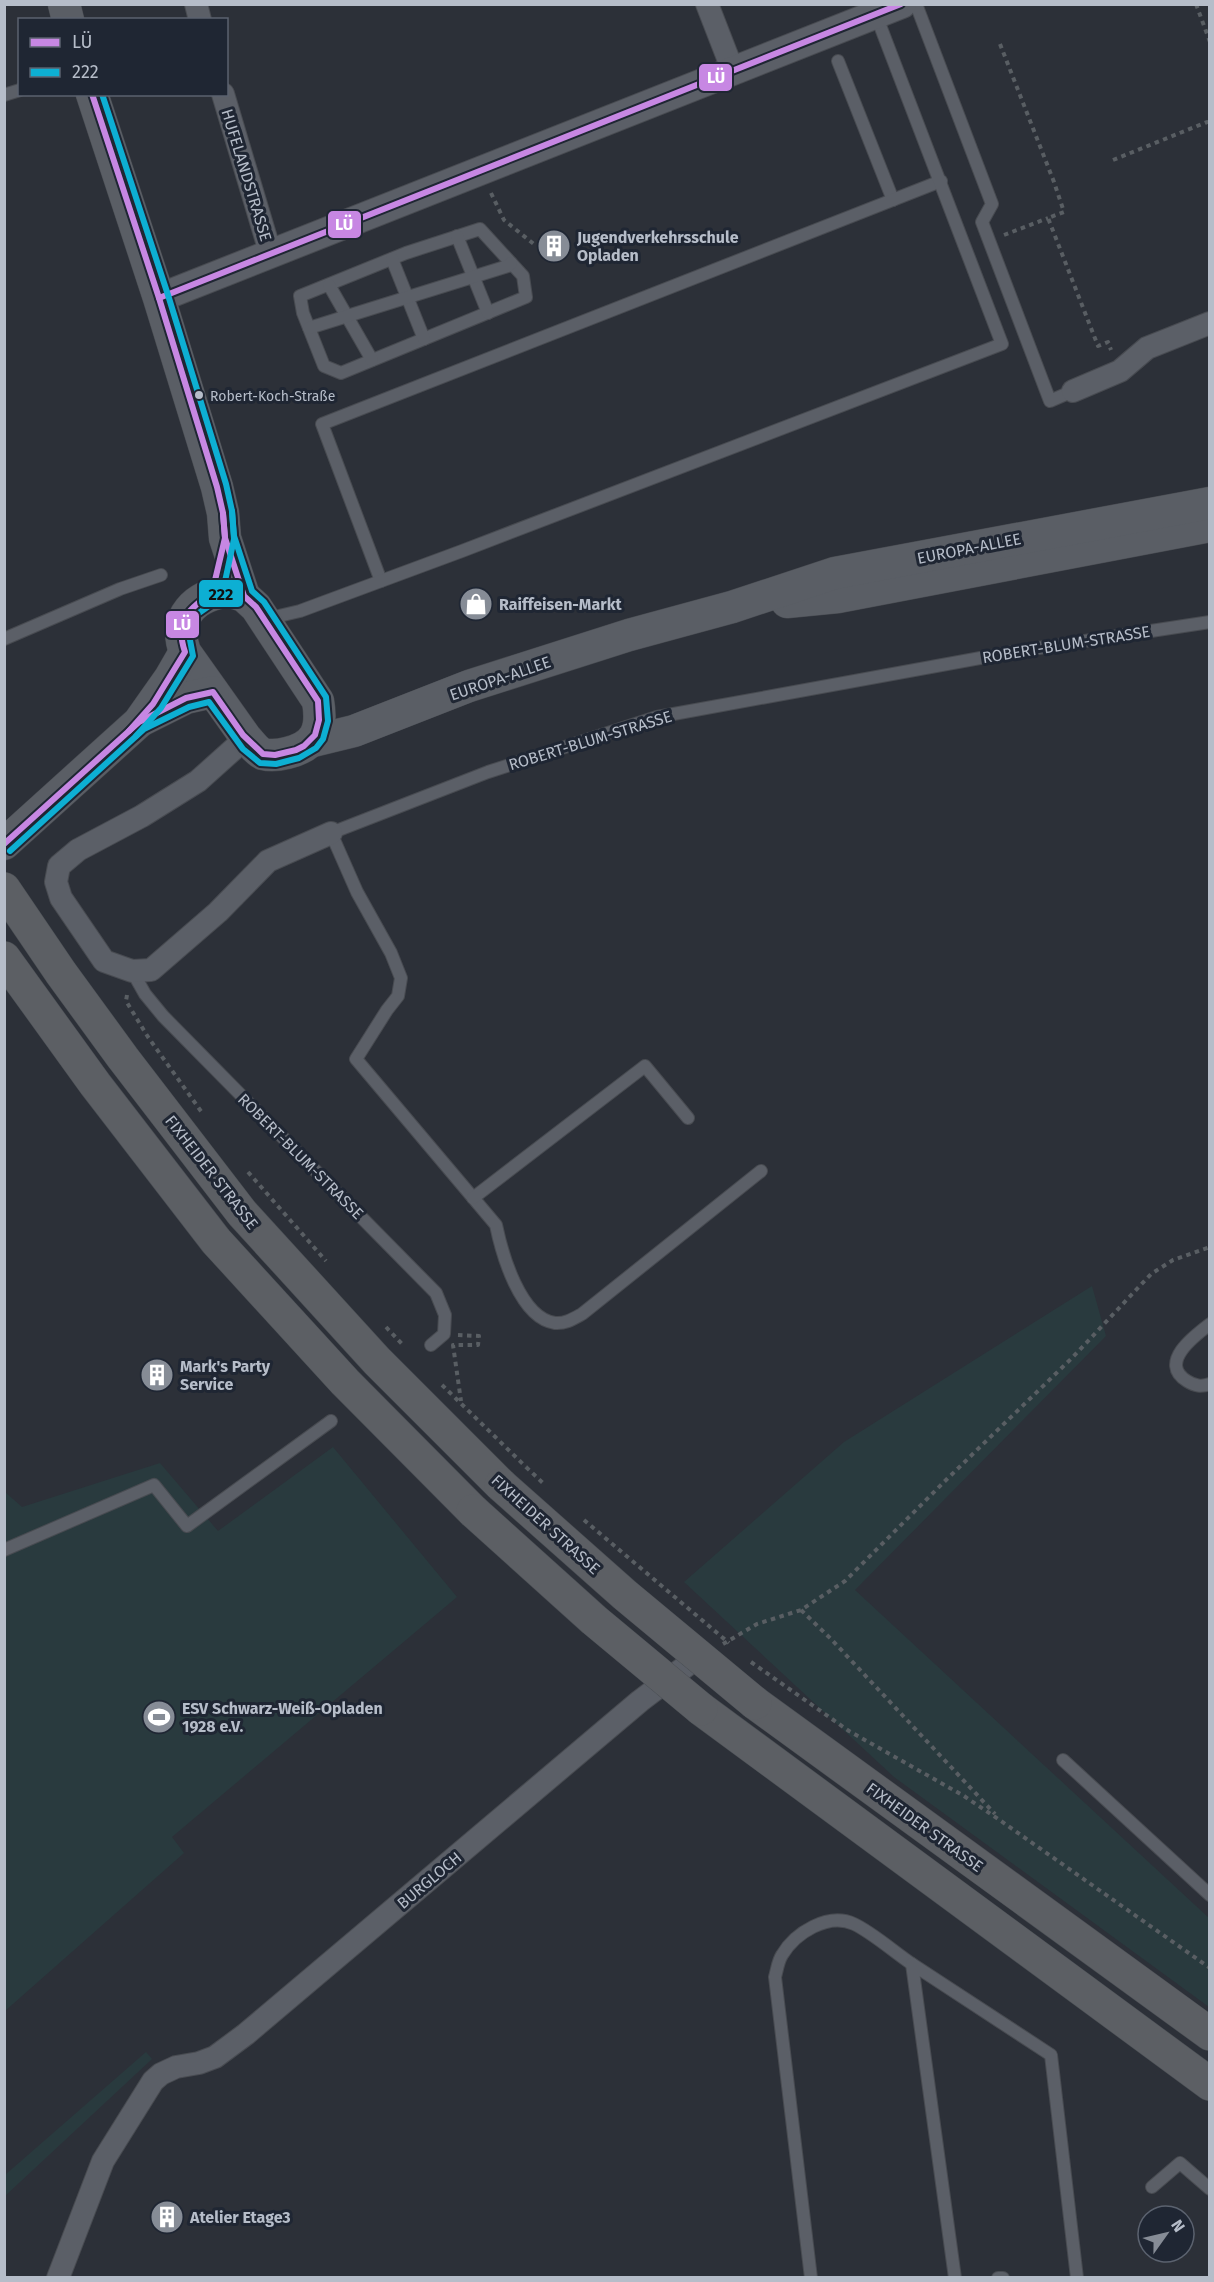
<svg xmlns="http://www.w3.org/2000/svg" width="1214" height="2282" viewBox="0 0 1214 2282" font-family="'Fira Sans',sans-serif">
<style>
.green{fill:#293a3e}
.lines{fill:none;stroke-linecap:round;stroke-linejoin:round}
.service-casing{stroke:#484b51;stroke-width:14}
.minor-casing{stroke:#484b51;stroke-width:24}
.tertiary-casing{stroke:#484b51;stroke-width:30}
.secondary-casing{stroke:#484b51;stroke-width:33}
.trunk-casing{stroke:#494d53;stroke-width:34}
.path{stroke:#595e63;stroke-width:4;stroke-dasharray:4.5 4.5;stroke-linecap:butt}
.service{stroke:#5b5f67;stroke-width:12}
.minor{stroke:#5b5f67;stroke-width:22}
.tertiary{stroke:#5b5f67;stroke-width:28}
.secondary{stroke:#5a5e65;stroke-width:32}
.trunk{stroke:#5c5f64;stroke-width:33}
.trunk-bridge-casing{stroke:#494d53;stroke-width:34;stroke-linecap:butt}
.path-bridge{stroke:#595e63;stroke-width:4;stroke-dasharray:4.5 4.5;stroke-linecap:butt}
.trunk-bridge{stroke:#5c5f64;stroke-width:33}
.bus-1-casing{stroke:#1f2633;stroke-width:10}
.bus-2-casing{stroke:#1f2633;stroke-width:10}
.bus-1{stroke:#c787e3;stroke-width:6}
.bus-2{stroke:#0dafd3;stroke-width:6}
.bus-dot{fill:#b6bdc9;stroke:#1f2633;stroke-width:2}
.labels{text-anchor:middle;stroke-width:6;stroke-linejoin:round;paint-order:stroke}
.bus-label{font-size:14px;fill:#b6bdc9;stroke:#1f2633;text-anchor:start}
.street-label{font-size:16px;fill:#b6bdc9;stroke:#1f2633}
.poi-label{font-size:16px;font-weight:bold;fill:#b6bdc9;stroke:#1f2633;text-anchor:start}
.line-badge{stroke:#1f2633;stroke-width:2}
.badge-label{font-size:16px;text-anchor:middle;font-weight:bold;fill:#fff}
.pale-badge-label{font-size:16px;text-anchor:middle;font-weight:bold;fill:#111}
</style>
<rect width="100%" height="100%" fill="#2c3038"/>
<g class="green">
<path d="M1092,1286l14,50 -251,254 354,328v89l-315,-230 -210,-195 160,-140z"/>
<path d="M333,1447l124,150 -285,240 12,16 -179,158v-519l17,15 138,-44 58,68z"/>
<path d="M146,2052l6,7 -147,137v-21z"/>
</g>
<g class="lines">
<g class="service-casing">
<g id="service">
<path d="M916,4l76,200 -10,18 68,179 23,-10"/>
<path d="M838,61l55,139"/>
<path d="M4,95l16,-5"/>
<path d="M480,229l43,47 3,21 -185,76 -17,-7 -21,-53 -3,-17 106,-43z"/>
<path d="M457,236l31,77"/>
<path d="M392,259l32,80"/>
<path d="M329,285l43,75"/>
<path d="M309,328l199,-62 3,-3"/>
<path d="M381,581l-59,-157 619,-243"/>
<path d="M266,619l34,-8 162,-60 540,-207 -126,-329"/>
<path d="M4,639l116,-50 41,-14"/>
<path d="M132,971l13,23 18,22 273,277 9,22 -1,19 -13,11"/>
<path d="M761,1171l-179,143c-9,5 -17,10 -27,9 -35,-5 -53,-69 -59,-98l-140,-166 31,-49 11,-14 3,-18 -10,-25 -34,-61 -26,-59 157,-61 169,-55 362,-66 191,-29"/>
<path d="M473,1198l172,-132 43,52"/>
<path d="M1210,1324c-16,12 -52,39 -23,57 8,5 14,6 23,3"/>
<path d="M4,1550l150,-65 33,41 144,-105"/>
<path d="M1063,1760l147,135"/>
<path d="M1152,2187l28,-24 30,26"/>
<path d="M811,2278l-36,-301c2,-7 3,-16 7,-22 13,-22 46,-43 72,-31 19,9 40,28 58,40"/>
<path d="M955,2278l-43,-314 139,91 26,223"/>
<path d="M998,2278h5"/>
</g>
</g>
<g class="minor-casing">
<g id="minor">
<path d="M196,4l4,16"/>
<path d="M707,4l26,67"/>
<path d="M223,94l48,161"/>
<path d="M1073,391l47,-20 27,-23 63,-25"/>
<path d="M246,738l-48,43 -56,35 -64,34 -19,16 -3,16 5,16 43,63 28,10 19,-1 67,-58 50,-51 63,-28"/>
<path d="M58,2278l45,-117 50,-80 8,-7 15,-7 23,-4 16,-6 31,-23 394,-333 46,-35"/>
</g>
</g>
<g class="tertiary-casing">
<path id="tertiary" d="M159,298l743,-294"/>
</g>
<g class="secondary-casing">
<g id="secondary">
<path d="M64,4l4,16"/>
<path d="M92,94l67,204 58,189 6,26 2,25 19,58"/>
<path d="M229,591l15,5 12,11 62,94c5,29 -2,45 -31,52 -8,2 -16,3 -24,1 -7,-3 -12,-11 -17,-16l-61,-86c-13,-35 10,-57 44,-61z"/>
<path d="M787,602l51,-5 372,-71"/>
<path d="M142,720l44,-22 27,-6"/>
<path d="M313,741l41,-10 115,-45 160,-51 103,-28 103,-34 375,-70"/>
<path d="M4,844l135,-122 31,-44 15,-26"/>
</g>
</g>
<g class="trunk-casing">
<g id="trunk">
<path d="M4,889l57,84 62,85 119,155 135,148 124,124"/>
<path d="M4,958l91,126 121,157 129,141 128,129"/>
<path d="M755,1703l455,331"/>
<path d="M701,1709l509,375"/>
</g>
</g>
<g class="path">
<path d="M1196,4l14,38"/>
<path d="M1000,44l54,138 10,30 -16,6 50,128 10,-4 3,8"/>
<path d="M1113,160l94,-38 3,5"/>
<path d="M491,193l13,27 31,25"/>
<path d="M1004,235l44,-17"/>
<path d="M127,995l-1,6 22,36 55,77"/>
<path d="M248,1172l78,89"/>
<path d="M386,1327l17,18"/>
<path d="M458,1335l21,1 -1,9h-25l8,56"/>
<path d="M442,1385l84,82"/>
<path d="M801,1610l30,29 164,175"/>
<path d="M723,1644l34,-20 44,-14 44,-29 102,-102 126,-122 78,-83 22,-14 37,-13"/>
<path d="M751,1662l98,69 115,65 37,25 209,147"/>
</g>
<use href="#service" class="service"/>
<use href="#minor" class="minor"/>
<use href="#tertiary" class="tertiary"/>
<use href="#secondary" class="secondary"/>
<use href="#trunk" class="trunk"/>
<g class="trunk-bridge-casing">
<g id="trunk-bridge">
<path d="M501,1485l124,110 130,108"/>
<path d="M473,1511l121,109 107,89"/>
</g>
</g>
<g class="path-bridge">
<path d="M526,1467l17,16"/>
<path d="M584,1520l145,123"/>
</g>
<use href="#trunk-bridge" class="trunk-bridge"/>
<g class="bus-1-casing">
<g id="bus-1">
<path d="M159,298l742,-294"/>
<path d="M129,731l24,-27 32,-52c-11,-32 4,-43 27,-59l13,-55 -2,-24"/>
<path d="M4,844l135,-122 47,-24 27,-6 30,43 20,19 12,1 21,-5 8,-4 11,-11 4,-15 -1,-19 -62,-94 -12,-11 -19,-58 -2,-25 -6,-26 -58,-189 -67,-204"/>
</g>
</g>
<g class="bus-2-casing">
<g id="bus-2">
<path d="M136,736l25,-28 32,-52 -3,-16 3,-18 3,-7 23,-16 5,-13 10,-47 -2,-28"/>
<path d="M10,851l134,-122 45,-22 20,-5 34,47 17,14 16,1 23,-6 17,-10 7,-9 5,-18 -2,-24 -62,-95 -12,-11 -18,-55 -2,-25 -6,-27 -58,-189 -66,-201"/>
</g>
</g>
<use href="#bus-1" class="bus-1"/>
<use href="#bus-2" class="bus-2"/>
</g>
<defs>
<g id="building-disc" transform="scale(1.725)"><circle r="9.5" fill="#868c96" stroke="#1f2633"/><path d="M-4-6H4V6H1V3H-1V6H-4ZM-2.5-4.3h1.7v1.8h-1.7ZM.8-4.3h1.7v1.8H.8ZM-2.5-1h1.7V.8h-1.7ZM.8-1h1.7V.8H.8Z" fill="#fff"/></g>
<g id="shop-disc" transform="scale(1.725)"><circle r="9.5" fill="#868c96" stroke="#1f2633"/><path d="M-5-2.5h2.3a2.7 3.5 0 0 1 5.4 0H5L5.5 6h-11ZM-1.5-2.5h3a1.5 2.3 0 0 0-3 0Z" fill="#fff"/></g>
<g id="stadium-disc" transform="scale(1.725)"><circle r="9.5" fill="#868c96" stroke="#1f2633"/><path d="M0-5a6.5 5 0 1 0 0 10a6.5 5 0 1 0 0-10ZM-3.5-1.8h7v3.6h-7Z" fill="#fff"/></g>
</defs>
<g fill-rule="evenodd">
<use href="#building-disc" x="554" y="246"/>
<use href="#shop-disc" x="476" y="604"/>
<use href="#building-disc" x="157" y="1375"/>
<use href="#stadium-disc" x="159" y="1717"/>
<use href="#building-disc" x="167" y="2217"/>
</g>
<circle class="bus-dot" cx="199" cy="395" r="5"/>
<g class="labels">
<g class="bus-label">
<text x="210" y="401">Robert-Koch-Straße</text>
</g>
<g class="street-label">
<text transform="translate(247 175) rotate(73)" y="6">HUFELANDSTRASSE</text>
<text transform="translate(969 548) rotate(-11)" y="6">EUROPA-ALLEE</text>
<text transform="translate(1066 644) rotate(-9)" y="6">ROBERT-BLUM-STRASSE</text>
<text transform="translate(500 678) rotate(-19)" y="6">EUROPA-ALLEE</text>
<text transform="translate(590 740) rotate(-17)" y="6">ROBERT-BLUM-STRASSE</text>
<text transform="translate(301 1156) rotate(45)" y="6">ROBERT-BLUM-STRASSE</text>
<text transform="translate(212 1172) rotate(52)" y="6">FIXHEIDER STRASSE</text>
<text transform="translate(546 1524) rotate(42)" y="6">FIXHEIDER STRASSE</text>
<text transform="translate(925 1827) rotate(36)" y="6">FIXHEIDER STRASSE</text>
<text transform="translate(429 1880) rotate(-40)" y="6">BURGLOCH</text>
</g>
<g class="poi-label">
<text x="577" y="243">Jugendverkehrsschule<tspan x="577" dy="18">Opladen</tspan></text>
<text x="499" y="610">Raiffeisen-Markt</text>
<text x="180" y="1372">Mark's Party<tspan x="180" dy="18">Service</tspan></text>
<text x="182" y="1714">ESV Schwarz-Weiß-Opladen<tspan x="182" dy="18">1928 e.V.</tspan></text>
<text x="190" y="2223">Atelier Etage3</text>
</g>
</g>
<g class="line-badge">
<rect x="698" y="63" width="35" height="29" rx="6" fill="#c787e3"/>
<rect x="327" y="210" width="35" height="29" rx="6" fill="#c787e3"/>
<rect x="198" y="579" width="46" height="29" rx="6" fill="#0dafd3"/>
<rect x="165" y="610" width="35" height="29" rx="6" fill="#c787e3"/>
</g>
<g class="badge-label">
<text x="716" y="83">LÜ</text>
<text x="344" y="230">LÜ</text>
<text x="182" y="630">LÜ</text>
</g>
<g class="pale-badge-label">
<text x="221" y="600">222</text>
</g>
<rect width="1214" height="2282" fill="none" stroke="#b6bdc9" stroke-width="12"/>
<rect x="18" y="18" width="210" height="78" fill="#1f2633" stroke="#5b626f" stroke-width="1.5"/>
<rect x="30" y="38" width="30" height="9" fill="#c787e3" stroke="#5b626f" stroke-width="1.5"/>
<text x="72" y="48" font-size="18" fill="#b6bdc9">LÜ</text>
<rect x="30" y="68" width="30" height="9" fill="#0dafd3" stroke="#5b626f" stroke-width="1.5"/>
<text x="72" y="78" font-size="18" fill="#b6bdc9">222</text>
<g transform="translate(1166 2234) rotate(56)"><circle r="28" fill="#1f2633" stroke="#5b626f" stroke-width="1.5"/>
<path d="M0-4.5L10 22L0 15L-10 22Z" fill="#868c96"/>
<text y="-9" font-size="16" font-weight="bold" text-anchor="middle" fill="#b6bdc9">N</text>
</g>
</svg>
